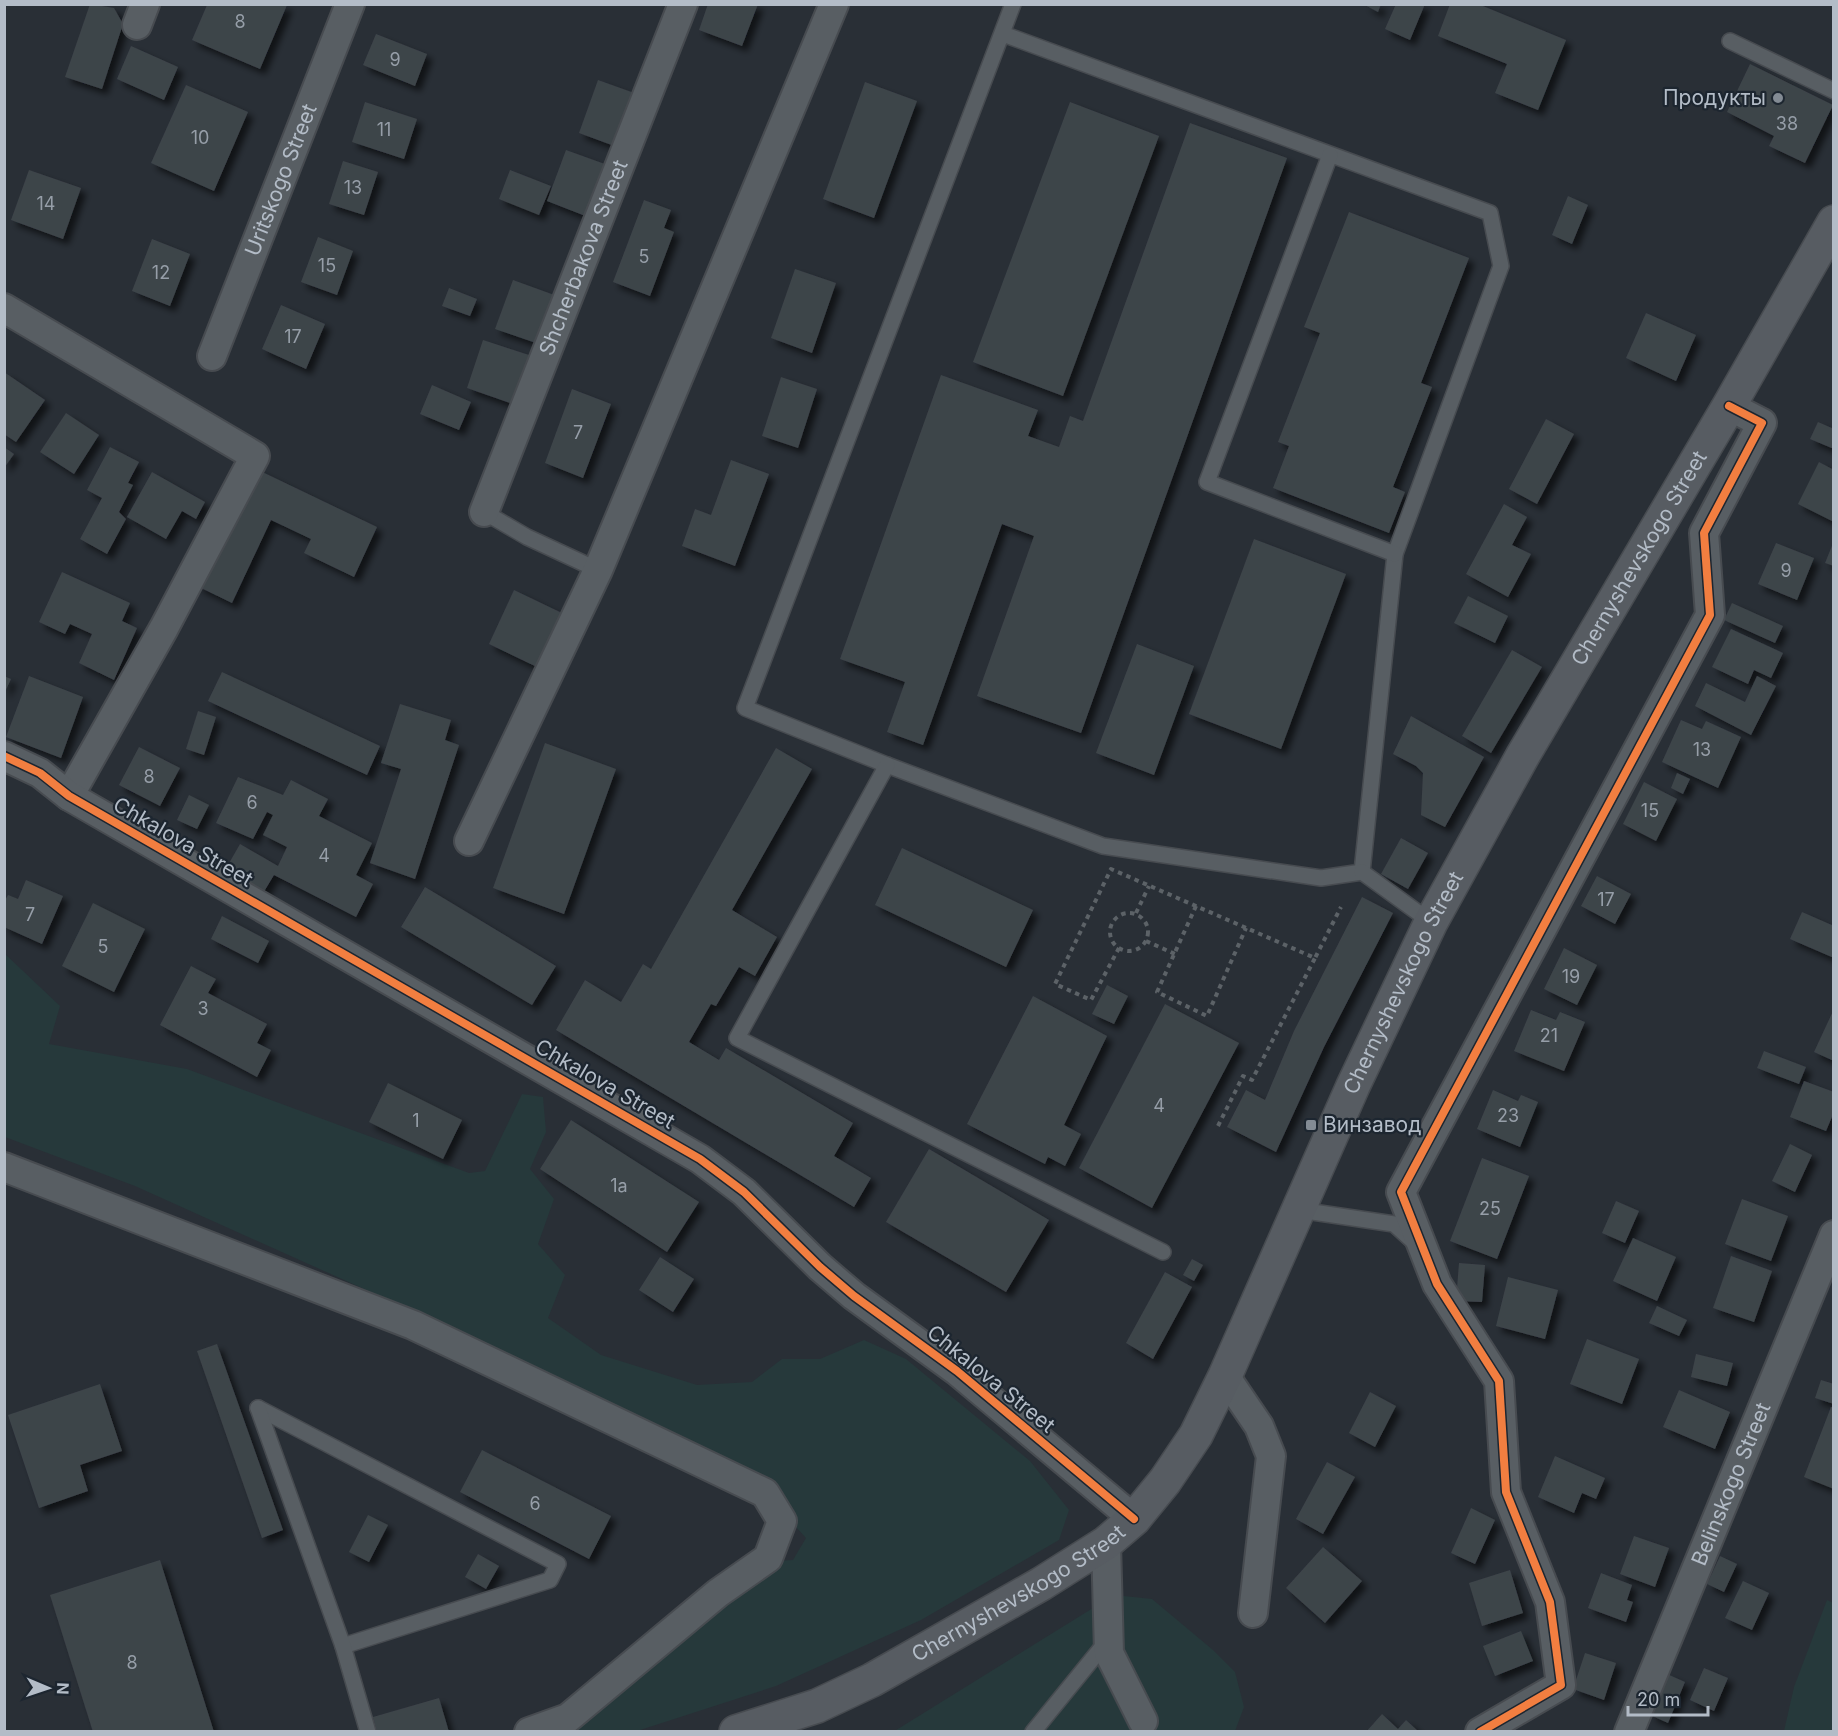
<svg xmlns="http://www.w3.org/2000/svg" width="1838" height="1736" viewBox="0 0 1838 1736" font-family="Inter,sans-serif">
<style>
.green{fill:#26393b}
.building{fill:#3e444a;filter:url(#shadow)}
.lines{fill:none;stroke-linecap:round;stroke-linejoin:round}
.service-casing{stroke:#474b50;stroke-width:18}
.minor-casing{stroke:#474b50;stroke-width:32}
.secondary-casing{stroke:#474b50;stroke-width:36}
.path{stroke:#5c6267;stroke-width:4;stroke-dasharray:4.5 4.5;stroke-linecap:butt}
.service{stroke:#585e63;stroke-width:15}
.minor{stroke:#585e63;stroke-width:28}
.secondary{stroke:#575c62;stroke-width:33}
.cycleway-casing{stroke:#1d2630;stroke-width:11}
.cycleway{stroke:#f27e40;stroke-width:8}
.poi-dot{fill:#838b94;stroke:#1d2630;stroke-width:2}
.labels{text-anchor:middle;stroke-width:4.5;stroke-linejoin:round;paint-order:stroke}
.number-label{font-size:18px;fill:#969ea8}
.poi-label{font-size:21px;fill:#b3bcc7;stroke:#1d2630;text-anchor:end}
.street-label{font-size:21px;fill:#b3bcc7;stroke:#1d2630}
</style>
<defs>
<filter id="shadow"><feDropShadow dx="5.5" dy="5.5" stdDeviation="3" flood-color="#0009"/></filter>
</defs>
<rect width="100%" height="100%" fill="#292f36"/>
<g class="green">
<path d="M4,953l56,53 -11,38 138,25 282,104 16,-2 37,-77 21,3 3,35 -16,37 24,30 -16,45 27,31 -17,43 53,37 96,30 55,-3 30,-23h38l44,-19 42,19 124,102 39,49 -10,30 -138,80 -145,66 -139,45h-70l196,-169 30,-2 13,-22 -41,-45 -363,-187 -267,-120 -130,-49z"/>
<path d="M1114,1595l38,4 61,51 22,22 9,35 -9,24 -342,1z"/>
<path d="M1827,1600l6,3v128h-49l10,-44z"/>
</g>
<g class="building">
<path d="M90,4l24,4 9,16 -21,65 -37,-12z"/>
<path d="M708,4h50l-16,42 -43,-16z"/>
<path d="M1363,4h18l-3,8z"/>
<path d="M1396,4h29l-15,36 -25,-11z"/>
<path d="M1450,4h28l88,36 -28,70 -43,-17 12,-29 -69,-28z"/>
<path d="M207,5h80l-27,64 -68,-29z"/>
<path d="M376,34l51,20 -12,32 -52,-21z"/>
<path d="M131,46l47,21 -14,33 -47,-21z"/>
<path d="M1750,64l83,41 -28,58 -36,-17 5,-10 -47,-24z"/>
<path d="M598,80l39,14 -20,53 -38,-14z"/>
<path d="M865,82l52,19 -43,117 -51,-19z"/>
<path d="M186,85l62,27 -34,79 -63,-28z"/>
<path d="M365,102l52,17 -13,40 -52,-17z"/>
<path d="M1070,102l89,34 -96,260 -90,-34z"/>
<path d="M1190,123l97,35 -206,575 -104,-37 57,-160 -32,-12 -79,221 -36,-13 18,-50 -65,-23 101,-284 97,35 -10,26 31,11 11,-31 13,5z"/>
<path d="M566,150l47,17 -20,52 -46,-18z"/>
<path d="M343,161l35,11 -14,43 -35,-11z"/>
<path d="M29,170l52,18 -18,51 -52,-19z"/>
<path d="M510,170l41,16 -12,29 -40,-16z"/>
<path d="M1568,196l20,9 -16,39 -20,-9z"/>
<path d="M644,200l27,10 -7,18 10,4 -24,64 -37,-14z"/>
<path d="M1349,212l120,46 -48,125 11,4 -39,100 12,5 -16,41 -116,-45 16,-42 -11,-4 42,-109 -16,-6z"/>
<path d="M318,237l35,14 -16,44 -36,-13z"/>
<path d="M152,239l38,15 -20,52 -38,-15z"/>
<path d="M795,269l41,14 -24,70 -41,-15z"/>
<path d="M513,280l44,16 -18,48 -44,-15z"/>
<path d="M449,288l28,11 -7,17 -28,-10z"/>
<path d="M281,305l44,19 -19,45 -44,-20z"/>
<path d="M1646,313l50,22 -20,46 -50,-23z"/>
<path d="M483,340l49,16 -16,49 -49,-17z"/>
<path d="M4,372l41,28 -29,42 -12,-8z"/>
<path d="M781,377l36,12 -19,59 -36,-12z"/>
<path d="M432,385l39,17 -12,28 -39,-16z"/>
<path d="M572,389l39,15 -28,74 -38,-15z"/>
<path d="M66,413l33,22 -25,39 -34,-22z"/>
<path d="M1546,419l28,15 -37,70 -28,-15z"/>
<path d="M1818,422l16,7v20l-24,-10z"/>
<path d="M4,447l10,7 -10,14z"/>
<path d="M110,447l29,15 -11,21 5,2 -14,27 7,7 -19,35 -27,-15 22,-41 -15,-8z"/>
<path d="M731,460l38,14 -34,92 -53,-20 13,-37 16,6z"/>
<path d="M1819,462l15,8v52l-36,-18z"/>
<path d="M254,468l123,59 -23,50 -50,-24 7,-14 -40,-19 -39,83 -35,-17z"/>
<path d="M152,472l53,30 -9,17 -14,-8 -16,28 -39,-22z"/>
<path d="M1504,504l23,13 -15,28 19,9 -23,43 -42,-23z"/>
<path d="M1254,539l92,35 -65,175 -92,-35z"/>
<path d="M1834,541v25l-9,-3z"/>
<path d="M1776,543l38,15 -17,42 -39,-16z"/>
<path d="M62,572l68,31 -8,18 15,7 -23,52 -35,-17 13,-29 -22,-10 -5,10 -26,-12z"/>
<path d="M514,590l50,24 -25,54 -50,-24z"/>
<path d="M1468,596l40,20 -13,27 -41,-20z"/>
<path d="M1732,603l51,23 -8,17 -51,-23z"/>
<path d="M1731,629l52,24 -12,25 -17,-8 -6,14 -36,-17z"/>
<path d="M1137,644l57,22 -40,109 -58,-22z"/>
<path d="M1512,650l30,17 -51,86 -29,-17z"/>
<path d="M222,672l158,74 -13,29 -159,-74z"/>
<path d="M4,676l7,3 -7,15z"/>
<path d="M29,676l54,21 -22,61 -55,-21z"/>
<path d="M1757,676l19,10 -25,49 -56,-29 11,-23 39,19z"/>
<path d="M400,704l51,16 -6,20 14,5 -44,134 -45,-16 31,-94 -20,-6z"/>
<path d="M198,711l18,6 -12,38 -18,-6z"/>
<path d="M1411,716l73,41 -39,70 -24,-12 2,-42 -7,-7 -23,-12z"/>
<path d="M1681,720l21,9 4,-8 35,16 -23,51 -56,-26z"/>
<path d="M545,743l71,26 -52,145 -71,-26z"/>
<path d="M139,747l41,21 -20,38 -41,-21z"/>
<path d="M776,748l36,21 -80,141 45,27 -22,39 -16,-9 -23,39 -5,-2 -22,38 30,18 7,-12 127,75 -19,33 37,22 -17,29 -298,-177 29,-50 36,22 22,-38 8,5z"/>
<path d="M1677,773l13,6 -7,15 -12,-6z"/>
<path d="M238,777l45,18 8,-15 37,19 -9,17 53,27 -16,32 17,9 -17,33 -82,-42 -12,20 -38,-23 16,-28 38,22 9,-19 -24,-12 10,-20 -6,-3 -14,27 -37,-16z"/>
<path d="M1644,782l33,17 -21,42 -33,-17z"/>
<path d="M189,795l20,10 -12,24 -20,-9z"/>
<path d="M1401,838l27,15 -20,36 -27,-15z"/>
<path d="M902,848l131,62 -27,57 -131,-62z"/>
<path d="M1597,876l34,18 -16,30 -34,-18z"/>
<path d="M26,880l37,16 -21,48 -38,-17v-25l4,-7 10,4z"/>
<path d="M425,887l131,79 -24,39 -131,-78z"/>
<path d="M1362,897l31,16 -69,134 -48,105 -49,-25 19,-37 19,10 29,-69z"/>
<path d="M93,903l52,26 -31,63 -52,-26z"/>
<path d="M1802,912l32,14v32l-44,-19z"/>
<path d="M222,916l47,25 -11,22 -47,-24z"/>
<path d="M1564,948l33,17 -20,40 -33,-16z"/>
<path d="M191,966l25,13 -8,14 59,31 -10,19 14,7 -14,27 -97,-52z"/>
<path d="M1107,985l21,11 -14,28 -22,-10z"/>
<path d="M1033,996l74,40 -43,89 17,9 -16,32 -17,-9 -3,7 -78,-40z"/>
<path d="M1165,1004l74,39 -87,165 -73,-40z"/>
<path d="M1834,1009v52l-20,-9z"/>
<path d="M1531,1010l25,10 4,-8 25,10 -21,49 -50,-20z"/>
<path d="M1764,1051l42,16 -7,17 -42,-16z"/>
<path d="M1804,1081l30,11v20l-8,19 -36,-14z"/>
<path d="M388,1083l74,37 -19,39 -74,-37z"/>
<path d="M1493,1090l25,11 3,-6 17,7 -18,45 -43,-18z"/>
<path d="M571,1120l128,82 -32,50 -127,-83z"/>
<path d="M1790,1144l22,11 -17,37 -23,-11z"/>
<path d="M929,1149l120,71 -43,72 -120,-70z"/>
<path d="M1482,1158l47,18 -32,83 -47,-18z"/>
<path d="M1742,1199l46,17 -17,45 -46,-17z"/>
<path d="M1616,1201l23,10 -14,32 -23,-10z"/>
<path d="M1633,1238l43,19 -19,44 -44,-20z"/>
<path d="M1731,1256l41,15 -18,51 -41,-14z"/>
<path d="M660,1257l34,22 -21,33 -34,-22z"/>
<path d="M1192,1259l11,6 -9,16 -11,-6z"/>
<path d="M1459,1263l26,2 -3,37 -26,-1z"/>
<path d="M1165,1272l27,15 -39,72 -27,-16z"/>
<path d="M1508,1277l50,13 -13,49 -49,-13z"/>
<path d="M1657,1306l30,14 -8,16 -30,-13z"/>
<path d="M1587,1339l52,20 -17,45 -52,-20z"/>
<path d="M217,1344l66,186 -21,8 -65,-187z"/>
<path d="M1696,1354l37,9 -6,23 -36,-9z"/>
<path d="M1821,1380l13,4v20l-19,-6z"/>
<path d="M100,1384l22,67 -42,14 8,26 -49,17 -31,-93z"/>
<path d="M1679,1390l51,22 -15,37 -52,-22z"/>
<path d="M1370,1392l26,14 -21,41 -26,-14z"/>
<path d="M1831,1407l3,1v81l-30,-12z"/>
<path d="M482,1450l129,66 -22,43 -129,-67z"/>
<path d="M1555,1456l50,22 -9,21 -14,-6 -8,20 -36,-16z"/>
<path d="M1327,1462l28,15 -32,57 -27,-15z"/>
<path d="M1471,1508l24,12 -20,44 -24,-11z"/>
<path d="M368,1515l20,10 -19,37 -20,-10z"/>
<path d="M1634,1536l35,12 -14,39 -35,-13z"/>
<path d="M1323,1547l39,34 -37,42 -39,-35z"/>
<path d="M478,1554l21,12 -13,23 -21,-12z"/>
<path d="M1720,1556l17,8 -13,28 -17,-8z"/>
<path d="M160,1560l54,172h-121l-43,-137z"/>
<path d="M1510,1570l13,43 -41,13 -13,-43z"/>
<path d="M1601,1573l31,12 -5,15 6,2 -7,20 -38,-14z"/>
<path d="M1743,1581l26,12 -17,37 -27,-12z"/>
<path d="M1521,1631l12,30 -38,15 -12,-30z"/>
<path d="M1585,1653l31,10 -12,37 -31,-11z"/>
<path d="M1704,1668l24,10 -14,33 -24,-11z"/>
<path d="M1667,1674l18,8 -17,41 -18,-8z"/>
<path d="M439,1698l10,34h-72l-4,-15z"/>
<path d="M1382,1714l16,15 8,-9 13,12h-53z"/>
</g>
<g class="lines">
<g class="service-casing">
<g id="service">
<path d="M1003,34l487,179 11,53 -106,288 -33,318 -41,6 -218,-32 -216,-81 -142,-57 268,-704"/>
<path d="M1730,41l104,50"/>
<path d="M1330,155l-123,327 188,72"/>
<path d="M484,512l43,25 71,33"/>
<path d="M887,765l-150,273 426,214"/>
<path d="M1362,872l69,50"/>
<path d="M1299,1210l95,14 22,20"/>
<path d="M258,1408l300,156 -8,16 -207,66"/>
<path d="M258,1408l85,238 25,86"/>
<path d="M1033,1732l74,-91"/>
</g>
</g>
<g class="minor-casing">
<g id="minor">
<path d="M137,25l8,-21"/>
<path d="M4,308l251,148 -91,172 -95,168"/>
<path id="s1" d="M212,356l138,-352"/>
<path id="s2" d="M484,512l199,-508"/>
<path d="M4,756l36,17 29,23 631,363 44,33 76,75 34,29 103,75 177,148"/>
<path d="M469,841l129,-271 236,-566"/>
<path d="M4,1167l409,158 352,168 17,28 -14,37 -50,35 -150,125 -39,14"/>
<path d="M1225,1376l34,50 12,30 -18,157"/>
<path d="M1106,1543l3,110 34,68"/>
<path d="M1480,1732l81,-47 -11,-83 -44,-110 -7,-111 -62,-97 -36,-92 309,-577 -6,-82 58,-110 -33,-17"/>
<path id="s3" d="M1629,1732l205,-497"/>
</g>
</g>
<g class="secondary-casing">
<g id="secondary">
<path id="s4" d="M736,1732l81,-26 55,-26 169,-96 65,-41 28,-24 31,-38 31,-46 29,-59 128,-290 78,-164 91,-165 207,-351 105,-184"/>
</g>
</g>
<g class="path">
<path d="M1196,906l-39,86 50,24 39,-88"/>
<circle cx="1129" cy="932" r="19"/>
<path d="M1136,913l13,-27"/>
<path d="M1146,941l29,13"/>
<path d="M1119,948l-28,52 -36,-16 56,-115 204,89 26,-51"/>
<path d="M1218,1126l25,-50 9,4 63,-122"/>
</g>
<use href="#service" class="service"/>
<use href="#minor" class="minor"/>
<use href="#secondary" class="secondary"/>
<g class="cycleway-casing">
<g id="cycleway">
<path d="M4,756l36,17 29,23 631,363 44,33 76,75 34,29 103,75 177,148"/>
<path d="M1480,1732l81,-47 -11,-83 -44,-110 -7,-111 -62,-97 -36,-92 309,-577 -6,-82 58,-110 -33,-17"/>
</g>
</g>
<use href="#cycleway" class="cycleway"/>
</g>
<g class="poi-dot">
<circle cx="1778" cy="98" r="6"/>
<rect x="1305" y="1119" width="12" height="12" rx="3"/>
</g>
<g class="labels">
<g class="number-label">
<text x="240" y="28">8</text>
<text x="395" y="66">9</text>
<text x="1787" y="130">38</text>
<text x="384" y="136">11</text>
<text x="200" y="144">10</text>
<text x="353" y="194">13</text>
<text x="46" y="210">14</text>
<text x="644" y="263">5</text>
<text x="327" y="272">15</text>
<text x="161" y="279">12</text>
<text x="293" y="343">17</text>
<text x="578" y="439">7</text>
<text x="1786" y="577">9</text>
<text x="1702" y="756">13</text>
<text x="149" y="783">8</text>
<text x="252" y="809">6</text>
<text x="1650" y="817">15</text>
<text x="324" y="862">4</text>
<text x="1606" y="906">17</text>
<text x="30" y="921">7</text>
<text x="103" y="953">5</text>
<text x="1571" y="983">19</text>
<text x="203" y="1015">3</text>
<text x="1549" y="1042">21</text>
<text x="1159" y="1112">4</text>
<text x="1508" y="1122">23</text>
<text x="416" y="1127">1</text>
<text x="619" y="1192">1а</text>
<text x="1490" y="1215">25</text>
<text x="535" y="1510">6</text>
<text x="132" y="1669">8</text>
</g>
<g class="poi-label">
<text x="1766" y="105">Продукты</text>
<text x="1323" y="1132" text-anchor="start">Винзавод</text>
</g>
<g class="street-label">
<text dy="7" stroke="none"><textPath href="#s1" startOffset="189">Uritskogo Street</textPath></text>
<text dy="7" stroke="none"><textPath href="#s2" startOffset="273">Shcherbakova Street</textPath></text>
<text dy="7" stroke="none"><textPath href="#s4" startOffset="1542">Chernyshevskogo Street</textPath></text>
<text transform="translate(183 842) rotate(30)" y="7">Chkalova Street</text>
<text dy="7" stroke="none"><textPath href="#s4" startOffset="1056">Chernyshevskogo Street</textPath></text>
<text transform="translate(605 1084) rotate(30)" y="7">Chkalova Street</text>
<text transform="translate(991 1379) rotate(39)" y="7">Chkalova Street</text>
<text dy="7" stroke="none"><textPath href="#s3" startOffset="268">Belinskogo Street</textPath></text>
<text dy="7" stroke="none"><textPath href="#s4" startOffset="316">Chernyshevskogo Street</textPath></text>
</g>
</g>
<rect width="1838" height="1736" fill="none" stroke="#b3bcc7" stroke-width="12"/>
<g transform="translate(48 1688) rotate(92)" stroke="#1d2630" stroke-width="4.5" paint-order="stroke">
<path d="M0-4.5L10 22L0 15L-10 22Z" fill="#b3bcc7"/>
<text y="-9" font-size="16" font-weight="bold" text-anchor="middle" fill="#b3bcc7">N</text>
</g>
<path d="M1628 1706v9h80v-9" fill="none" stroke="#b3bcc7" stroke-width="3"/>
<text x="1637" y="1706" font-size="18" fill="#b3bcc7" stroke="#1d2630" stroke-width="4.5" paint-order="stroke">20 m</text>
</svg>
